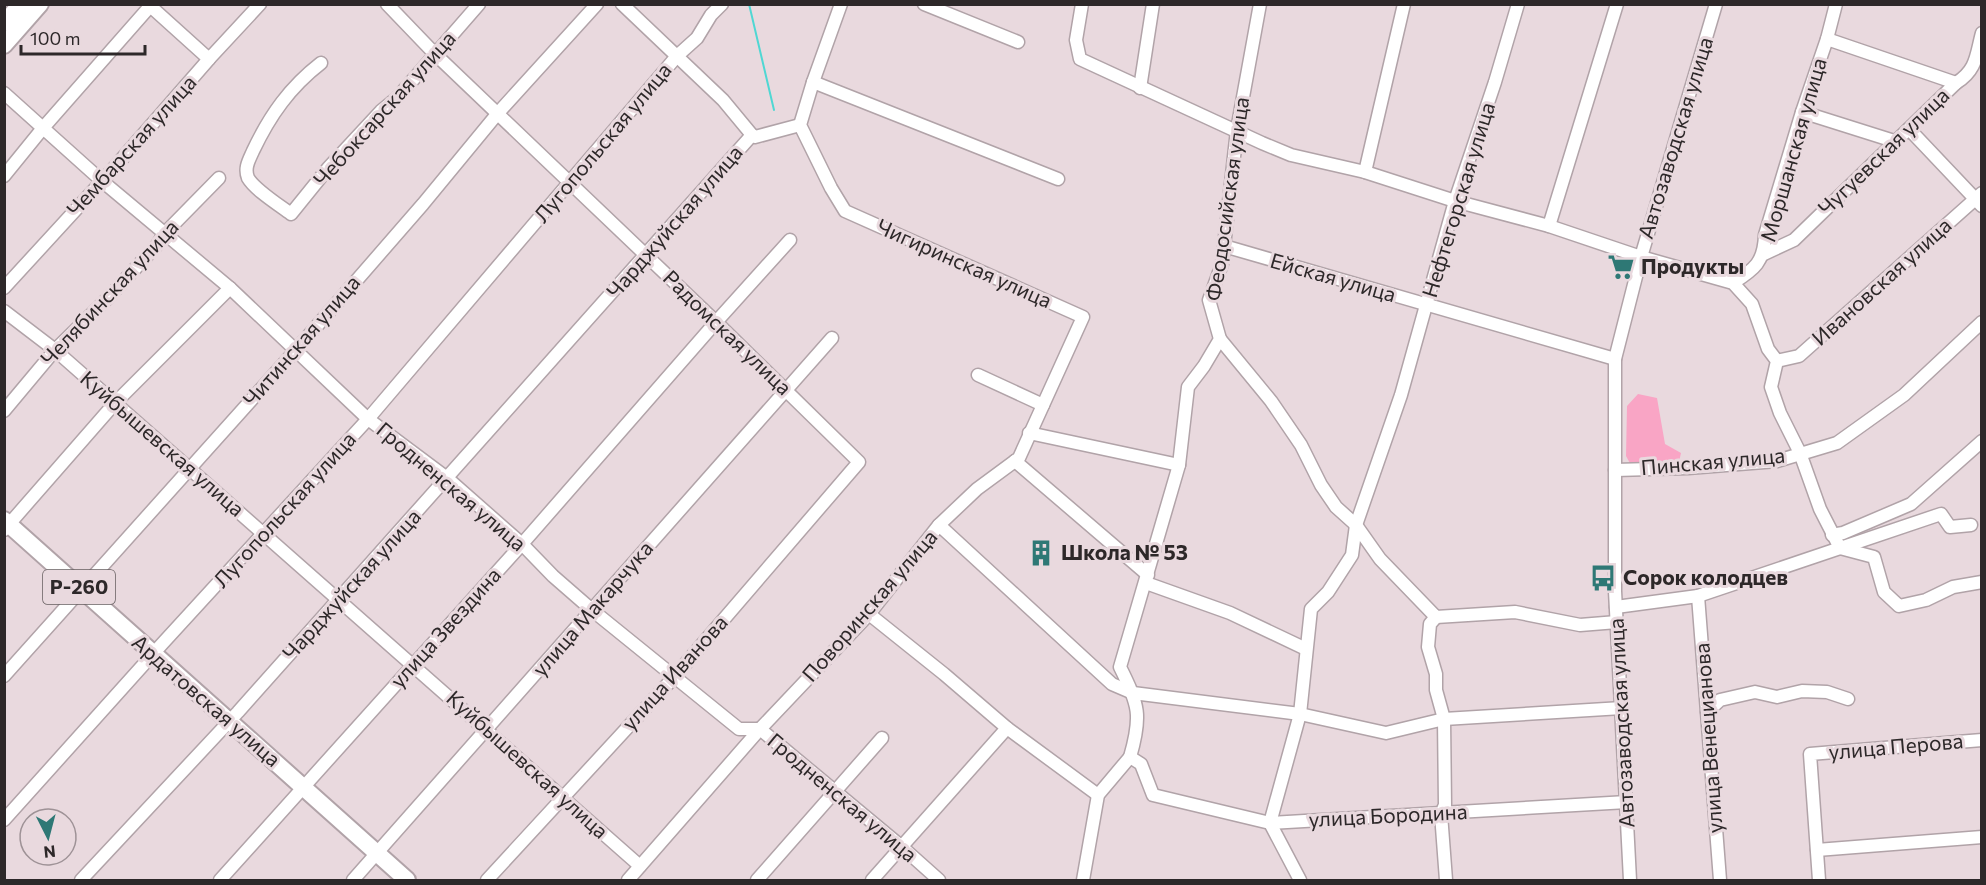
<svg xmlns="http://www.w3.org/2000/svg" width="1986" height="885" viewBox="0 0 1986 885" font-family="Commissioner,sans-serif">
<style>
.green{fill:#f9a5c5}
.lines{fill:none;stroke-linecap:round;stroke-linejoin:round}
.stream{stroke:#50d7d3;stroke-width:2}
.minor-casing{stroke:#b1a3a8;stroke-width:15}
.highway-casing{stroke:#b1a3a8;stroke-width:20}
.minor{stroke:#fff;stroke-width:12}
.highway{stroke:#fff;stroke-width:16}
.labels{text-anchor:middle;stroke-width:6;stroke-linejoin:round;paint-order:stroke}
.shield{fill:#e9d9de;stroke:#655d5f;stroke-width:1.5}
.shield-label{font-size:20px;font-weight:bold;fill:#2d2829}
.street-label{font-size:21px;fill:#2d2829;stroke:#e9d9de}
.poi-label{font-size:21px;font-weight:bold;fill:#2d2829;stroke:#e9d9de;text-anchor:start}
</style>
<rect width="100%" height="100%" fill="#e9d9de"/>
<path class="green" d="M1638,394l19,4 8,46 16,9 -2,9 -36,8 -11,-3 -6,-11 1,-50z"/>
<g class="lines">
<path class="stream" d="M749,4l25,106"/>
<g class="minor-casing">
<g id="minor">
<path d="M148,4l61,55"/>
<path d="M387,4l48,50 281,268 143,140 -184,214 -188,204"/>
<path d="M622,4l101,96 29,35"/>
<path d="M924,4l94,38"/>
<path d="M1082,4l-6,36 4,19 182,84 29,12 74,17 90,29 94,25 92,31 92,26 19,21 16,45 9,12 -6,26 9,26 20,40 20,56 20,39 34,9 10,35 15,14 27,-6 27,-13 29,-5"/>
<path d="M1260,4l-23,126 -15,134 -13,36 11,39 -16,27 -16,21 -9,78 -59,202c19,38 22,49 10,90l11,7 12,31 117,28 357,-21"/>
<path d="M1827,39l129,44"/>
<path d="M321,63c-31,24 -51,52 -68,88 -4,9 -9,17 -5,27 7,12 31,27 43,36l38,-47 52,-56 17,-14 81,-93"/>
<path d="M813,82l245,97"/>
<path d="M1140,88l13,-84"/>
<path d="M4,93l98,88 128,107 138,131 79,59 75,66 31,32 39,34 147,119h21l142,118 37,33"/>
<path d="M1802,112l92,29"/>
<path d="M1909,129l73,77"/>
<path d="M1365,172l39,-168"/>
<path d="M4,176l39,-48 109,-124"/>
<path d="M1549,226l68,-222"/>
<path d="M1224,246l391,113"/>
<path d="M1764,254l30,-14 162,-157c21,-13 20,-28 26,-50"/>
<path d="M1733,283c22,-14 31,-21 32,-48l37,-123 25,-73 9,-35"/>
<path d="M4,288l110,-120 95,-109 51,-55"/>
<path d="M4,311l51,39 585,516"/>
<path d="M1220,339l51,62 30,44 20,40 15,22 20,18 24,34 56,58 79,-5 65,13 37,-3"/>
<path d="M1777,361l22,-5 183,-163"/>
<path d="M978,375l65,30"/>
<path d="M4,411l51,-61 53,-52 49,-53 8,-12 54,-55"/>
<path d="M1029,433l150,32"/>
<path d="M1015,461l133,114"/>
<path d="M1615,470l73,-2 89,-7 60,-18 67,-48 78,-73"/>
<path d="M939,525l173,159 21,9 167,21 86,19 58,-14 178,-11"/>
<path d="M4,530l111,-127 115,-115"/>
<path d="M1832,535l11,-2 68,-29 71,-63"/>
<path d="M1146,583l84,30 76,36"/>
<path d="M1698,596l22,284"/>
<path d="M1616,607l82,-11 243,-82 9,13 21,-2"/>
<path d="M869,614l75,60 63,54 91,67"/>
<path d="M1436,617l-6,7 -2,23 8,27v16l8,29 1,86 -4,9 5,66"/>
<path d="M4,676l292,-326 127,-146 75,-91 99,-109"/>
<path d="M1707,712l13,-12 35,-8 22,5 25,-6 25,1 21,7"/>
<path d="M4,820l158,-176 206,-225 309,-363 20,-18 14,-23 11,-11"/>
<path d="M1817,850l165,-13"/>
<path d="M81,880l157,-168 514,-577 3,2 45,-12"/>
<path d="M220,880l302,-336 194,-222 74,-82"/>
<path d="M353,880l479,-542"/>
<path d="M628,880l132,-151 109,-115 70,-89 38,-36 42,-31 64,-141 -238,-106 -14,-23 -31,-63 13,-43 28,-78"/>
<path d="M757,880l125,-142"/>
<path d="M872,880l135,-152"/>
<path d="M1083,880l15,-85 32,-38"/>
<path d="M1300,880l-30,-57 30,-109 11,-105 17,-17 24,-37 4,-30 45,-130 54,-194 40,-119 23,-78"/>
<path d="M1630,880l-15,-289v-232l26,-102 75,-253"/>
<path d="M1819,880l-9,-126 172,-14"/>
</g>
</g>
<g class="highway-casing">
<g id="highway">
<path d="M4,23l17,-19"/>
<path d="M4,45l36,-41"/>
<path d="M4,520l403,360"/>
</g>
</g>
<use href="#minor" class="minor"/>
<use href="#highway" class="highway"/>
</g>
<defs>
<g id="supermarket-bare" transform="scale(2.07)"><path d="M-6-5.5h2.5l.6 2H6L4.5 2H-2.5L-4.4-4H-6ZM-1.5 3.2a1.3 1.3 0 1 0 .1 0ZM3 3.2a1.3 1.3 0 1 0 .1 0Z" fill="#2e7875" stroke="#e9d9de" stroke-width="2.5" paint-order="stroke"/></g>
<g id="building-bare" transform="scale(2.07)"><path d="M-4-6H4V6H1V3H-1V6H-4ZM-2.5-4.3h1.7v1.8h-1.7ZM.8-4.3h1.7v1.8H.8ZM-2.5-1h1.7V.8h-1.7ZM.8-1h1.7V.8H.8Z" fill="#2e7875" stroke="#e9d9de" stroke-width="2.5" paint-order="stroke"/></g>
<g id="bus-bare" transform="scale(2.07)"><path d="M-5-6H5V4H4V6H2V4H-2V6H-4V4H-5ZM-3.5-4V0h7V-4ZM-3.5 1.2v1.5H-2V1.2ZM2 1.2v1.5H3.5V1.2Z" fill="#2e7875" stroke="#e9d9de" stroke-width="2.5" paint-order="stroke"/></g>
</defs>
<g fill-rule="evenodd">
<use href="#supermarket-bare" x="1621" y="267"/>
<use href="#building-bare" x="1041" y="553"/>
<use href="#bus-bare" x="1603" y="578"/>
</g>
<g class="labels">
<rect class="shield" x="43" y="570" width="72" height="34" rx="4.5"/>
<g class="shield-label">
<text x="79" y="594">Р-260</text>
</g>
<g class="street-label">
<text transform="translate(385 109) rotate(-48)" y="7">Чебоксарская улица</text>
<text transform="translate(1676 138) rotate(-73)" y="7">Автозаводская улица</text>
<text transform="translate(603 143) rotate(-50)" y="7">Лугопольская улица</text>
<text transform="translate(132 146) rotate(-48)" y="7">Чембарская улица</text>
<text transform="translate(1794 150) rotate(-74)" y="7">Моршанская улица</text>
<text transform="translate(1884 152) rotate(-44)" y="7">Чугуевская улица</text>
<text transform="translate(1228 199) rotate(-82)" y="7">Феодосийская улица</text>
<text transform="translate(1459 200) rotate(-73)" y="7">Нефтегорская улица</text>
<text transform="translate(675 222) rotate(-49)" y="7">Чарджуйская улица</text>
<text transform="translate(964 264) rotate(24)" y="7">Чигиринская улица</text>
<text transform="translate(1333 278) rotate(16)" y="7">Ейская улица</text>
<text transform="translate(1882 282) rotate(-42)" y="7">Ивановская улица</text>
<text transform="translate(110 293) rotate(-47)" y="7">Челябинская улица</text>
<text transform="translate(727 333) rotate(44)" y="7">Радомская улица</text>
<text transform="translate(302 341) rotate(-49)" y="7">Читинская улица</text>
<text transform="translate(162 444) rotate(41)" y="7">Куйбышевская улица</text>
<text transform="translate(1713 462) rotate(-5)" y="7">Пинская улица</text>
<text transform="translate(451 487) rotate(40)" y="7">Гродненская улица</text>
<text transform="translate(285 510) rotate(-48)" y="7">Лугопольская улица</text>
<text transform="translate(352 585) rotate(-48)" y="7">Чарджуйская улица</text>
<text transform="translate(870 606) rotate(-49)" y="7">Поворинская улица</text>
<text transform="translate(593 609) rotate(-49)" y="7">улица Макарчука</text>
<text transform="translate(446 628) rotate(-48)" y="7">улица Звездина</text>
<text transform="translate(675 673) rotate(-48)" y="7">улица Иванова</text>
<text transform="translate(206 701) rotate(41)" y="7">Ардатовская улица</text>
<text transform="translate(1622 723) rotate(-93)" y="7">Автозаводская улица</text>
<text transform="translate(1709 738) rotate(-94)" y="7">улица Венецианова</text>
<text transform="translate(1896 747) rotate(-5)" y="7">улица Перова</text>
<text transform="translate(527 765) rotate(42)" y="7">Куйбышевская улица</text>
<text transform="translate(842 798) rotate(40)" y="7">Гродненская улица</text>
<text transform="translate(1388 816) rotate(-3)" y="7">улица Бородина</text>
</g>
<g class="poi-label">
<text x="1641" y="274">Продукты</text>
<text x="1061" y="560">Школа № 53</text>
<text x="1623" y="585">Сорок колодцев</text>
</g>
</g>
<rect width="1986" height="885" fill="none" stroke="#2d2829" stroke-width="12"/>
<g transform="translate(48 837) rotate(174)"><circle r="28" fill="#e9d9de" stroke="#9e9296" stroke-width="1.5"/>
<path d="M0-4.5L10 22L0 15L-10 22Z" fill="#2e7875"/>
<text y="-9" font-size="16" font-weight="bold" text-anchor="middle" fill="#2d2829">N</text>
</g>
<path d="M21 45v9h124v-9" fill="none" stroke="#2d2829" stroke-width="3"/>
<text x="30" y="45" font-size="18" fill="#2d2829" stroke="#e9d9de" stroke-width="4.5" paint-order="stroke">100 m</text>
</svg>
